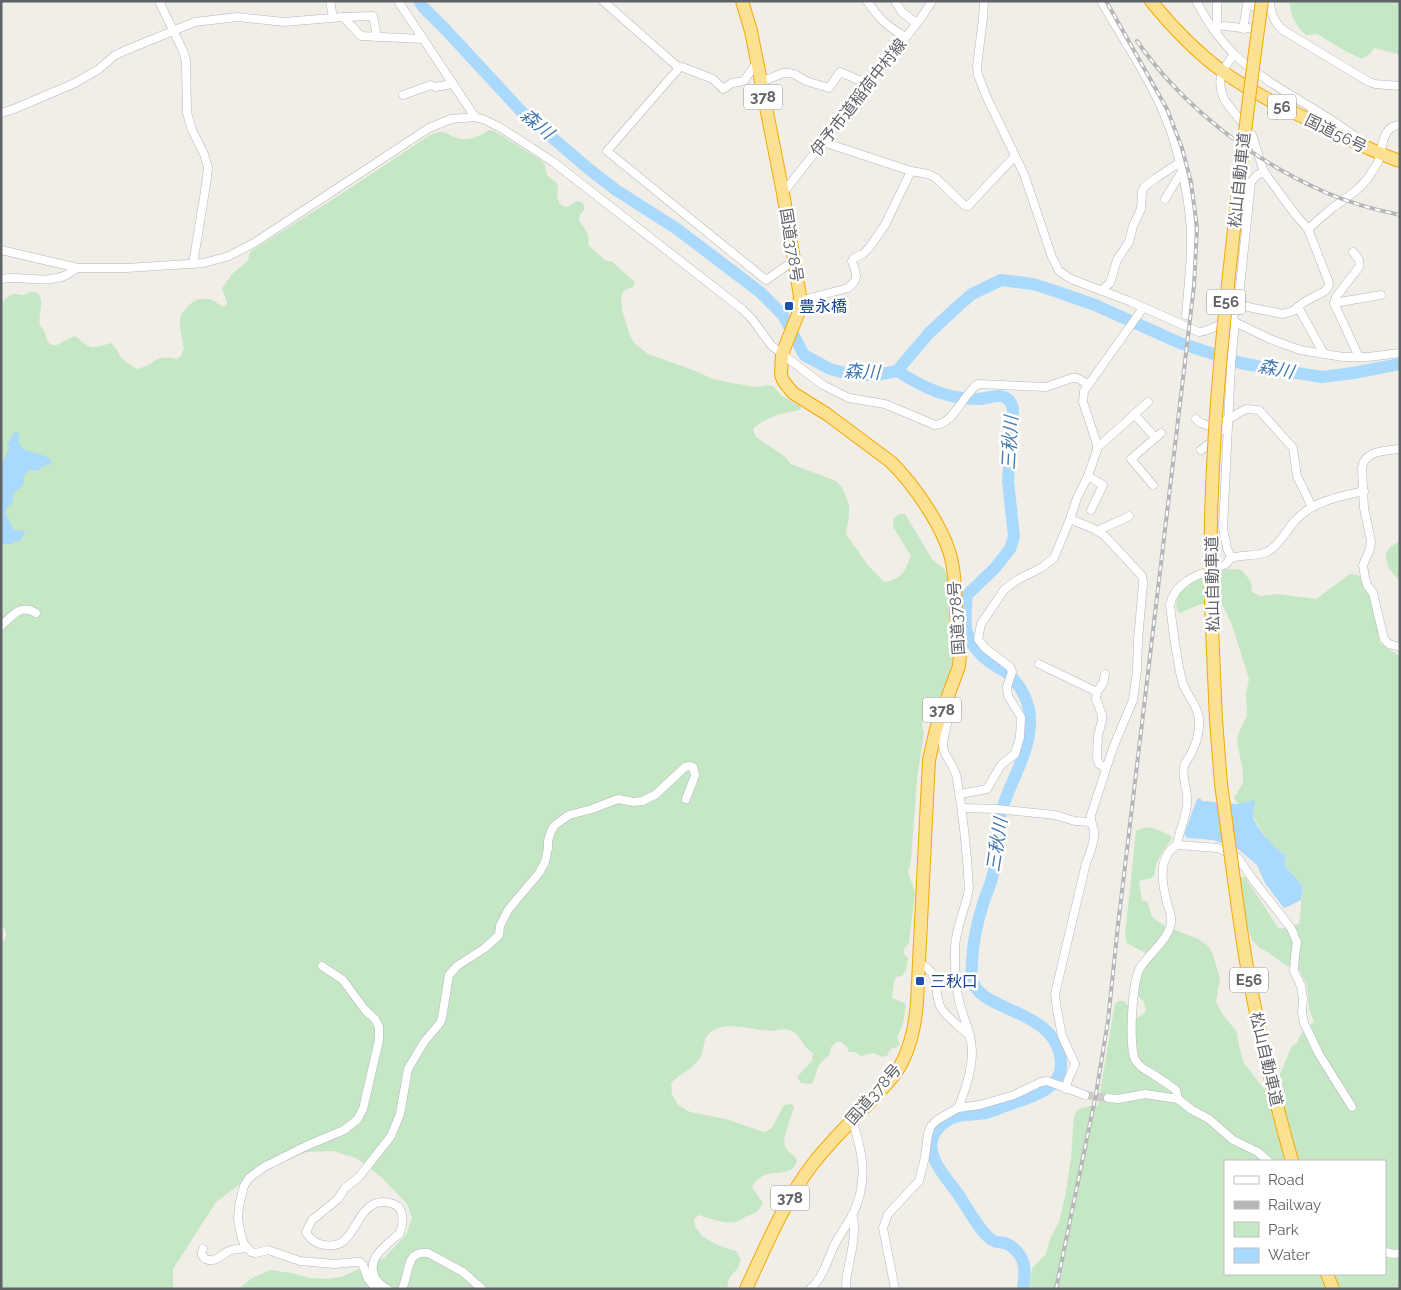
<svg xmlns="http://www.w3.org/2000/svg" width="1401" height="1290" viewBox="0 0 1401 1290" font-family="Raleway,'Noto Sans JP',sans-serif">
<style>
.green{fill:#c5e7c5;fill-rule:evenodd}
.water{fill:#aad9fe}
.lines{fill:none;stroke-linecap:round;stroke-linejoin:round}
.river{stroke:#aad9fe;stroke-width:12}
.minor-tunnel{stroke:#cccbc7;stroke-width:8;stroke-dasharray:8 4;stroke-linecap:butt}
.minor-casing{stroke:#b4b7bb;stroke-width:9}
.highway-casing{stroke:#f5a903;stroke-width:14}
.minor{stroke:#fff;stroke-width:8}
.highway{stroke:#fce193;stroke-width:12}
.rail-casing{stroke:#b5b6b7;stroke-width:4}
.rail{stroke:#fff;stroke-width:2;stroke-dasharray:5.5;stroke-linecap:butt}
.highway-bridge-casing{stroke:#f5a903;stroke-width:14;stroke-linecap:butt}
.highway-bridge{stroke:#fce193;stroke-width:12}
.transit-dot{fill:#1a4fb4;stroke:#fff;stroke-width:2}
.labels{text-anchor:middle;stroke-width:5;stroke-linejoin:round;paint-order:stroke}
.shield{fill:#fff;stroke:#8f9195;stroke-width:1}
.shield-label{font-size:15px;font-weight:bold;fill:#5f6267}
.street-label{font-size:16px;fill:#5f6267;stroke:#fff}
.transit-label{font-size:16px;fill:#164399;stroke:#fff;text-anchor:start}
.water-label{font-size:18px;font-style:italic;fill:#4579b1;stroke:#fff}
</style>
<rect width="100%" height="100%" fill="#f0eee7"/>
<g class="green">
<path d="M1289,1h111v63l-2,-10 -24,-6 -3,5 -9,6 -15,-7 -30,-18 -11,1c-12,-11 -14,-18 -17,-34z"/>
<path d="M489,130l5,1 47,29 4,5 2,10 10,8 1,6 -1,6 2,8 4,3 5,1 9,-6 5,1 2,4v4l-4,5 -1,5c5,9 12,14 9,25l18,16h5l24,21 -1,4 -10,5 -2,3 -1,5 1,11 8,26 5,8 13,10 45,16 20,9 19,4 24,4 12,-2 5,1 9,10 18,10 1,2 -1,2c-17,3 -35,7 -47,19l3,8 28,19 7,8 45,17 6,6 7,17v12l-3,18 21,30 17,18c19,-3 20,-10 27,-26l-18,-29 1,-9 5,-4h6l27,45 12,10 4,9 7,77 -11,34 -6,11 -11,10 -3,6 -2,9 2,8 -7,46 -6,81 -3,12 7,20 -6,51 -5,6v5l4,4 -2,12 -4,6 -6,1 -2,5 -2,16 14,6 -3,20 -6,13 3,7 -3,3c-6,1 -8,3 -10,9l-5,1 -8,-4 -13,3 -6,-4h-6l-2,-5 -6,-5h-4l-6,5 -2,9c-15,10 -10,14 -17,28l-11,-1 -4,-6 15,-16 1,-8c-12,-7 -10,-14 -18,-20 -9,-7 -16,-2 -25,-2 -18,-1 -50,-13 -63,5 -4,6 -3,15 -7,22 -7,11 -20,16 -29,25l1,11 6,11 12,7 36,7 38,13 8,-4 12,-23 7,-1 3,2c-2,11 -14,34 -8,42 2,4 8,7 11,12 -4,22 -34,3 -45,27l11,16c-7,11 -6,9 -18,14 -2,1 -4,3 -7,4 -9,5 -29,-3 -39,-6l-5,4 1,7 7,10 15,9 19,6 5,8 -3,9 -9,10 -2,11h-492l6,-2 11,-9 18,-8 22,3 18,5 16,1 15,-2 43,-19 22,-23 6,-17 -5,-14 -26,-27 -25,-19 -23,-7 -26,1 -36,15 -31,17 -24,18 -43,67v18l1,2h-173v-347l4,-2c2,-6 2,-11 -4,-14v-620c2,-6 8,-12 15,-12 2,0 5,2 7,1 5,-1 6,-4 12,-3 12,4 2,24 5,32 1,5 2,2 4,7 2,5 2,9 7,14h6l17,-9c5,2 7,5 11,8 8,7 17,1 26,-1l4,4 6,11 15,11c19,-3 18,-16 41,-10l4,-3 3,-8 -4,-20v-9l1,-5 9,-10 8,-5h12l12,7h3l2,-2c0,-6 -4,-10 -5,-16l11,-15 15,-12 1,-6 2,-4 84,-53 95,-63c15,-7 14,-1 27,3 11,4 23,-2 32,-8z"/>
<path d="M1400,541v39c-9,-6 -19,-22 -11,-32 3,-3 8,-5 11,-7z"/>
<path d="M1230,569l12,1 9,12 1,10 8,4 18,-2 38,5 34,-25 8,1c11,12 22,50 21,67l9,7 8,4 4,4v632h-372l1,-10 4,-12 13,-13 4,-15 9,-17 6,-25 6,-39 3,-42 3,-6 8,-3 13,-2 17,-102 4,-2h5l5,5v13c8,-1 13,-2 17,-9l-2,-8 -6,-6 1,-17 11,-18 -5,-8 -18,-10 -2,-7 11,-105c14,-8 22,-1 35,5l1,3c-8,11 -17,21 -17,35l-3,4 -13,3 3,20h5l5,16 11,8 35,14 9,6 5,7 8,26 -4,24 7,13 14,17 2,15 5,16 16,21 6,6 12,-2 2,-14 12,-28 5,-3 3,-8 14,-13 -5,-14 -2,-23 -7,-14 -16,-7 -15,-11 -9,-5 -8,-8 -6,-18 -7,-44 6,-1 34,52 20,-5 4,-38 -19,-21 2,-9 -13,-10 -13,-17 -7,-13 -15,-12 -4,-6 9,-15v-11l-6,-31 2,-9 8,-16 -1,-22 3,-15 -17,-54 -8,-17 -5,-7 -18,3 -21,9 -3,-3c-1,-5 -1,-11 1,-15 6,-16 37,-23 52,-26zM1225,1161h160v113h-160z"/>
</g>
<g class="water">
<path d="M14,432l5,1c0,4 -1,9 1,12 5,9 22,6 32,16l-3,4 -6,1 -6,5 -7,-1c-5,3 -8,7 -6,14 -3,4 -8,6 -11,10v8l-7,7v6l8,15 7,1 4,-1v2l-5,9h-4l-4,3h-11v-79l9,-18 -3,-2c1,-4 3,-5 5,-8 2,-2 0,-3 2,-5z"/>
<path d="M1200,798l2,3 36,3 17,-4c0,4 -3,11 -2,16 2,12 23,33 33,40l-2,9 19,21 -2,14 -16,8 -2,-1 -18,-24 -8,-18 -20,-17 -24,-8 -25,-2 -3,-2v-4l12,-33z"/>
</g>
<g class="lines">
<g class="river">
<path d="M419,1l4,6 23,23 75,81 69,59 26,20 61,39 83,63 23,23 21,40 26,14 23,6h23l21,-4 32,-38 28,-26 15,-13 29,-14 32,4 25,8 37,13 85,38 61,20 25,5 56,9 31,-4 47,-9"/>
<path d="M897,371c26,16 49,28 80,28 9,0 20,-5 27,-2 6,2 8,7 9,12l-5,72 6,56 -4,12 -15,19 -28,27c-1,10 -3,31 1,40 3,9 11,19 19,25 5,5 13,8 19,12 15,12 25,32 24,51 -1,34 -22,61 -30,93 -5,19 -2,40 -7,58 -2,10 -7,20 -10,30 -6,19 -10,37 -11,57 0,6 -1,12 0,18 7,35 88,28 89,86 0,24 -32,33 -50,39 -8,3 -17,6 -25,9 -9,2 -18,1 -27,3 -16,4 -31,18 -27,35 3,16 17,30 26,43 9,13 21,37 34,46 4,3 9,2 13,3 6,2 11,7 14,11 8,10 5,23 4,35"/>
</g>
<path class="minor-tunnel" d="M1085,1095l23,3"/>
<g class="minor-casing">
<g id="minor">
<path d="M159,1l24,50 3,10 1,52 5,17 12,24 4,14 -2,17 -13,79"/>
<path d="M330,1l3,16"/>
<path d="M398,1l77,116"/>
<path d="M603,1l76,67 -72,83 159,129 29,-20"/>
<path d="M867,1c13,19 19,24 38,36"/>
<path d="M895,1l7,11 14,11"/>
<path d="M984,1l-1,17 -6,48 1,9 9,23 37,76 28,83 7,14 12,8 58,22 70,31c7,0 28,-10 33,-15 4,-4 4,-7 10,-12l6,2 35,7 10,-3 11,-9 21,-11 3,-4 1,-4 -21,-54 -13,-15 -31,-42 -12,-37 -27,-34c-10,-22 -3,-30 9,-47"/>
<path d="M1101,1c24,42 53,83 69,128 11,32 20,72 21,105 1,27 -3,54 -5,81"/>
<path d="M1196,1c10,19 23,38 38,53 36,34 83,53 122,83"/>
<path d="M1270,1c0,12 4,21 13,29l86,52 6,2 25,2"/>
<path d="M343,17l30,-1 4,21"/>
<path d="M1217,26c11,-1 21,3 32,2"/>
<path d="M1217,29v-28"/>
<path d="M1243,29l4,-24 16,3"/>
<path d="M679,68l3,-1 31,12 10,10 9,-6 12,-2 13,-19"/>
<path d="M761,82l22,-9h5l6,1 12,7 23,7 11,-16 28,12"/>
<path d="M403,95l28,-10 4,2 17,-3"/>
<path d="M1,113l13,-4 61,-26 24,-14 15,-13 10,-5 71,-29 42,-5 47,5 59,-5 18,19 62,3"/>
<path d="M823,142l88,29 17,3 8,4 28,27 4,1 47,-50"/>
<path d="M783,193l138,-175 11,-17"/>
<path d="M1165,199l17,-28"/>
<path d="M1308,229c8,-7 16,-14 24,-21 13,-9 29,-19 38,-33 2,-4 6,-9 8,-13 5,-13 3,-36 22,-37"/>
<path d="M1,250l77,18h48l78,-5 25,-7 25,-13 175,-115 22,-9 24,-2 10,3 16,8 51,33 190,148 10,10 19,26 11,9 41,31 26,13 36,6 50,21c19,-1 28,-31 43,-41l68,3 26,-9h5l11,6"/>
<path d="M1353,252c4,5 8,8 6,15l-23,30 -2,6 25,54"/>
<path d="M1,279c21,-4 43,5 63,-3 5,-2 9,-6 14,-8"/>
<path d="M1104,291l1,-4 5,-4 7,-23 12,-18 4,-16 8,-17 1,-18 2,-4 12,-9 23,-15"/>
<path d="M799,301l49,-13c12,-9 8,-15 4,-27l2,-3 9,-4 6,-6 16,-23 26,-54"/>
<path d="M1334,303l47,-8"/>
<path d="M1242,305l-3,-9 12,-114 6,-7 7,-3"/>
<path d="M1298,307l26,47"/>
<path d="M1233,319l2,3 35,17 30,11 43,7h25l32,-4"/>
<path d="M1134,414l21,23"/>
<path d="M1196,419c15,16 36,-3 50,-10l13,1 34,38 4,28 15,31"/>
<path d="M1097,448l51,-46"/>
<path d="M1400,449c-14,2 -36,1 -38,19l2,40 7,33 -1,8 -7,16 2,13 2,7 6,8 11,46 5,5 11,3"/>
<path d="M1201,450l11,-8 16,-21"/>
<path d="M1088,476l15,9 -12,25"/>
<path d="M1153,485l-22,-26 30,-26"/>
<path d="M1097,531c11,-6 22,-9 32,-15"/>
<path d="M1231,558l-4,-10 -4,-20 8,-164 4,-42"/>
<path d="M1,626c11,-10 20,-23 35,-13"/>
<path d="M1039,664l58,28"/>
<path d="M1105,674l-2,9 -6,9 -1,7 6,16v6l-4,14 -1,24 2,5 7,4"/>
<path d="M941,714l7,6c-2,9 -7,22 -4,31 4,10 12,17 13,28 6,36 10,73 12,109 -3,20 -15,44 -14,63 0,17 0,33 4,50 4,17 13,32 13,51 0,19 -7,39 -14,56"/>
<path d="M960,794l27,-5 14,-24 14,-11 5,-17 1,-20 -13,-21 -1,-9 5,-15 -2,-5 -25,-19 -7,-9 3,-15 23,-34 13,-10 24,-12 13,-10 16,-39 7,-21 11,-22 9,-26v-6l-14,-42 1,-11 59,-83"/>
<path d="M962,808l35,1 58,6 20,6 15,1"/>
<path d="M1177,845c2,-14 9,-27 10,-41 2,-13 -6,-25 -3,-38 1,-3 4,-7 6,-10 6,-13 10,-22 9,-37 -1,-14 -13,-24 -17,-38 -6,-25 -9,-51 -12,-76 4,-22 27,-30 45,-37 4,-2 8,-2 11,-4 2,-2 3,-5 5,-6 9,-4 28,-1 38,-7 11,-7 17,-20 25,-29 18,-21 44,-25 70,-31"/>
<path d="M920,964c23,10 12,27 21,44 3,7 22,21 29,28"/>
<path d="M322,966l21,14 22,30 10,9 4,8v13l-16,69 -6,11 -13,10 -38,16 -42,21 -15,11 -5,8 -5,20 -1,13 3,16 3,9 7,8 5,1 12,-3 32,11 34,3 22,-2h4l3,3 5,14 5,6 4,4"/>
<path d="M1066,1089c0,-8 6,-17 9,-25l-13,-28 -5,-26 -2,-16 31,-131c4,-9 9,-21 8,-32 -1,-6 -4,-9 -3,-16l22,-67 20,-48 4,-29 1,-31 5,-57 -1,-7 -37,-40 -11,-7 -24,-10"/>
<path d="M1108,1098l10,1 27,-5 33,5 14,11 17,9 24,21 25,12 10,9"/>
<path d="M1178,1099l-2,-9c-7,-5 -14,-10 -22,-15 -6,-4 -13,-6 -18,-14 -8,-12 -4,-80 4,-93 9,-14 30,-30 31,-46 1,-6 -2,-13 -4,-19 -5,-20 -10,-46 10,-58l41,3 20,10 16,23 37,47 6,14 -2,14 -1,15 7,15 2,12 -1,14 2,11 15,31 33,53"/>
<path d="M203,1249c-2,4 -2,7 3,10 9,5 17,-6 25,-9 6,-1 11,-1 16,-2"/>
<path d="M1385,1252l8,2 7,-1"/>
<path d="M388,1289c-6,-3 -12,-7 -14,-14 -7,-18 14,-31 26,-42 2,-6 4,-15 1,-22 -4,-9 -19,-11 -27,-7 -22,11 -20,50 -54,40 -6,-2 -11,-6 -14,-12l6,-12 26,-21 7,-11 14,-11 32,-41 9,-22 8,-45 16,-27 16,-19 2,-5 7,-43 8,-9 28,-18 14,-13 1,-9 8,-16 31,-37 6,-11 3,-14v-7l3,-10 4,-6 14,-10 23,-6 18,-7 8,-3 16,3 8,-1 13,-6 30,-28 5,-1 3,1 2,8 -2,6 -7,18"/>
<path d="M402,1289c8,-16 3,-39 26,-36l35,19 19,17"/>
<path d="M810,1289c13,-11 17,-28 24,-43 5,-10 12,-20 18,-30 17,-35 11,-62 0,-97"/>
<path d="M847,1289c-3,-8 1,-16 2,-25 3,-13 8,-36 3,-49"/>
<path d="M895,1289l-12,-61 5,-14 31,-33 6,-24 3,-23 3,-8 6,-6 21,-12 22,-3 34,-10 27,-13 6,-1 38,14"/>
</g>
</g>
<g class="highway-casing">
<g id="highway">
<path d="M742,1l9,30 32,162 17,103 -2,18 -16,40 -1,21 3,7 9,11 35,22 63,47c24,24 54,67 61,100 4,20 3,41 5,62 1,10 2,20 3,30l-1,12 -23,63 -7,31 -12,243c-2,24 -7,48 -20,68 -8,12 -19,22 -28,32 -20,20 -40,40 -57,62 -28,37 -46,81 -66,124"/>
<path d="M1151,1c21,26 44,50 71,70 33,24 71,41 108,59 23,11 46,23 70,31"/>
<path d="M1211,605l5,115 5,64"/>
<path d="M1234,880c4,29 8,58 13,87 12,65 27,131 45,194"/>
<path d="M1327,1274l6,15"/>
</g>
</g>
<use href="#minor" class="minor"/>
<use href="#highway" class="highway"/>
<g class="rail-casing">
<g id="rail">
<path d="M1137,41c45,65 117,121 190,152 23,10 49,17 73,22"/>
<path d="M1056,1289l40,-195 12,-73 10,-96 76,-639 3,-59 -6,-45 -9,-34 -15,-39 -61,-108"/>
</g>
</g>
<use href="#rail" class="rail"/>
<g class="highway-bridge-casing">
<g id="highway-bridge">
<path d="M1211,605c-3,-116 7,-233 20,-348 9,-85 19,-171 31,-256"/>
<path d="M1221,784l13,96"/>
</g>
</g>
<use href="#highway-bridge" class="highway-bridge"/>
</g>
<g class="transit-dot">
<rect x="784" y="301" width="10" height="10" rx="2.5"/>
<rect x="915" y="976" width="10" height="10" rx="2.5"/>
</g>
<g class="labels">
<g class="shield">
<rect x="744" y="84.5" width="38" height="25" rx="4"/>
<rect x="1268" y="94.5" width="28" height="25" rx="4"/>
<rect x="1207" y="289.5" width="38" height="25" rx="4"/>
<rect x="923" y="697.5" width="38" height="25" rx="4"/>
<rect x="1230" y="967.5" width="38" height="25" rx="4"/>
<rect x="771" y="1185.5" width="38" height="25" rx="4"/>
</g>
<g class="shield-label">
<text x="763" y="102">378</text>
<text x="1282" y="112">56</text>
<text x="1226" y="307">E56</text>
<text x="942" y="715">378</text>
<text x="1249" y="985">E56</text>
<text x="790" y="1203">378</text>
</g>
<g class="street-label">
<text transform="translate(858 97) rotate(-52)" y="6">伊予市道稲荷中村線</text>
<text transform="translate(1336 133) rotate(26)" y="6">国道56号</text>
<text transform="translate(1239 180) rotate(-84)" y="6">松山自動車道</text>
<text transform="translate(792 245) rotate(81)" y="6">国道378号</text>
<text transform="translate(1212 584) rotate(-91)" y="6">松山自動車道</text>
<text transform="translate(956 618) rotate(-94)" y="6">国道378号</text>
<text transform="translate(1267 1059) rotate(77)" y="6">松山自動車道</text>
<text transform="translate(873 1094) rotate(-49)" y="6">国道378号</text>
</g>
<g class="transit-label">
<text x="799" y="312">豊永橋</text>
<text x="930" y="987">三秋口</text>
</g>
<g class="water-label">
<text transform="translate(537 124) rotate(40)" y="6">森川</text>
<text transform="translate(1276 369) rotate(11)" y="6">森川</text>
<text transform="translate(862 372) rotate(2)" y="6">森川</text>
<text transform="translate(1010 443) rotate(-87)" y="6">三秋川</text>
<text transform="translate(997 845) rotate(-81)" y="6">三秋川</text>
</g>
</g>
<rect width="1401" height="1290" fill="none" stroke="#5f6267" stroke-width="5"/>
<rect x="1224" y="1160" width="162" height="115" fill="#ffffff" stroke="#bfc0c2"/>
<rect x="1234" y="1176" width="25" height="8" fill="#ffffff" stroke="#bfc0c2"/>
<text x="1268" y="1185" font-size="15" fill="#5f6267">Road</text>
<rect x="1234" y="1201" width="25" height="8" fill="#b5b6b7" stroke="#bfc0c2"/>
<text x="1268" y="1210" font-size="15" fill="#5f6267">Railway</text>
<rect x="1234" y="1222" width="25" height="15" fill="#c5e7c5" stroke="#bfc0c2"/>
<text x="1268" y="1235" font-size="15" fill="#5f6267">Park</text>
<rect x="1234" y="1248" width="25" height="15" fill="#aad9fe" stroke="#bfc0c2"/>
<text x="1268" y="1260" font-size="15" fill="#5f6267">Water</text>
</svg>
